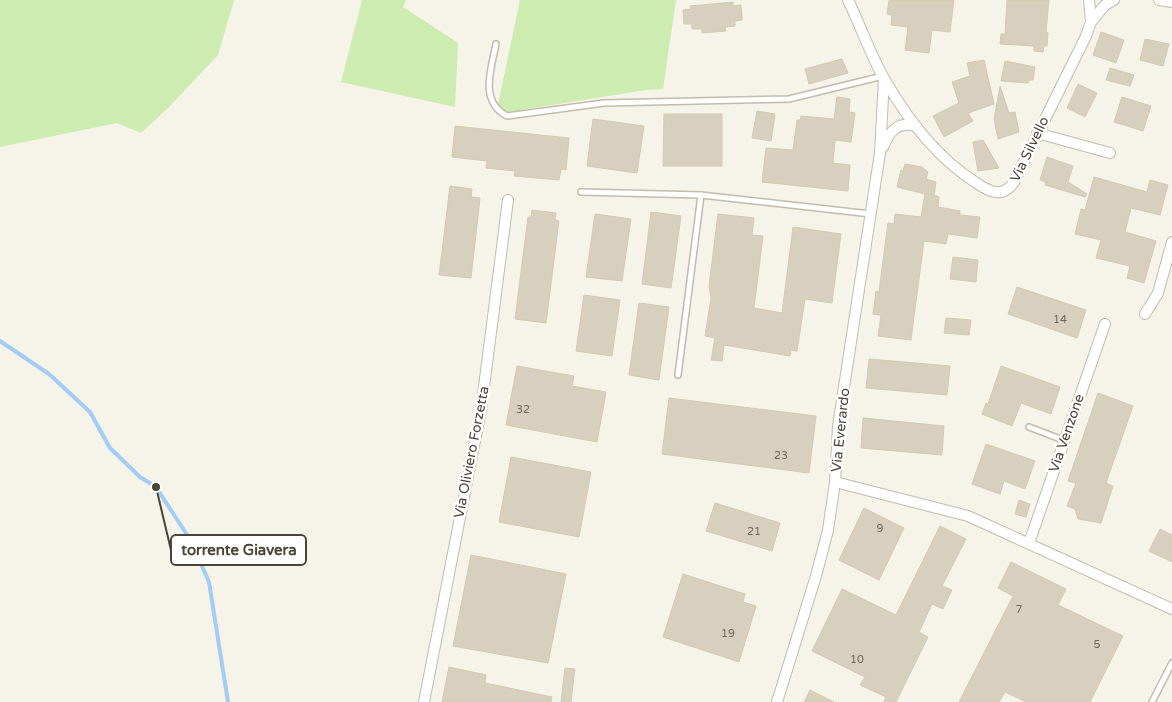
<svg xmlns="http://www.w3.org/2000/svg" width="1172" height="702" viewBox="0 0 1172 702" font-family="'Varela Round',sans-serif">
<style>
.green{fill:#ccecb0}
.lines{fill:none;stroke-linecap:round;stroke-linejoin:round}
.stream{stroke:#a2cdf6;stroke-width:4}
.building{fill:#d8d0be;stroke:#d4c9b0}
.lane-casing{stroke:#c2bcab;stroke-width:8}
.street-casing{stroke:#c2bcab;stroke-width:12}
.lane{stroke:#fff;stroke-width:5}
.street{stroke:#fff;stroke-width:10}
.labels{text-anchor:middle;stroke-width:5;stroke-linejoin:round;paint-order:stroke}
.number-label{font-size:11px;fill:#6e6759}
.street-label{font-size:14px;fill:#4a4437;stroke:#fff}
.leader{fill:none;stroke:#4a4437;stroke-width:2}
.callout-dot{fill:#4a4437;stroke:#fff;stroke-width:2}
.callout{fill:#fff;stroke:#4a4437;stroke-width:2}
.callout-label{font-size:15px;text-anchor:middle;font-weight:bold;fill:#4a4437}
</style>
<rect width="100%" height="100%" fill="#f6f3e9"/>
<g class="green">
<path d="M0,0h234l-16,55 -49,52 -28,26 -24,-10 -117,24z"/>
<path d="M362,0h44l-3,7 55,36 -3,64 -114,-25z"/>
<path d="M520,0h156l-13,89 -17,1 -150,24z"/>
</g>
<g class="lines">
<path class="stream" d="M0,341l49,33 41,38 20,36 30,29 16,10 35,54 18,41 19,120"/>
</g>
<g class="building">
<path d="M889,0h65l-4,32 -18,-2 -3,23 -24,-3 3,-23 -17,-2 1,-10 -5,-1z"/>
<path d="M1007,0h42l-3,32 2,1 -1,13h-3l-1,6 -9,-1v-5l-34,-2 1,-10h4z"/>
<path d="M733,2v4l8,-1 1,15 -7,1v5l-10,1 1,4 -24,2v-4h-10v-5h-8l-1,-14 8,-1 -1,-3z"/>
<path d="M1101,32l23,8 -8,23 -23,-8z"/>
<path d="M1145,39l24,5 -6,22 -23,-6z"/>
<path d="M842,59l6,14 -39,11 -4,-15z"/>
<path d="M984,60l10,44 -26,9 5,8 -29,16 -11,-21 26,-13 -7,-21 18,-6 -3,-13z"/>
<path d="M1005,61l30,6 -2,13h-4l-1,3 -27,-2z"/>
<path d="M1110,68l24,7 -4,11 -24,-6z"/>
<path d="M1078,84l19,9 -12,24 -18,-9z"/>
<path d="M1000,86l9,27 6,-1 4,20 -21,7 -4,-20z"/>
<path d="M837,97l13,2 -1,13 6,1 -4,29 -16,-2 -2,23 17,2 -2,26 -86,-9 4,-34 27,2 4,-30h3l1,-4 33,3z"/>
<path d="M1122,97l29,9 -8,25 -29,-9z"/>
<path d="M757,111l18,3 -4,27 -19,-3z"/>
<path d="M664,114h58v52h-59z"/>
<path d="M593,119l51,7 -7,47 -50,-7z"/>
<path d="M455,126l114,12 -3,32 -5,-1 -2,11 -45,-4 1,-5 -29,-3 1,-7 -35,-4z"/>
<path d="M983,140l16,28 -21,3 -5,-29z"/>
<path d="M1047,157l26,9 -5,16 19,12 -2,3 -40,-12 1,-3 -6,-2z"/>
<path d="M905,164l17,3 6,5 -2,7 10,3 -2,13 5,2 -1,10 22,4v4l20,2 -3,21 -29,-4 -2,10 -22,-3 -13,99 -33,-4 3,-21 -8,-1 3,-23 3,1 9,-69 6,1 1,-10 26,3 4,-23 -28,-7 4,-17 2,1z"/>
<path d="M1094,177l53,15 3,-12 18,5 -8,30 -29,-7 -6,24 31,9 -12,42 -17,-5 3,-12 -34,-8 5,-18 -26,-6 6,-25 4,1z"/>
<path d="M450,186l22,3 -1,8 9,1 -9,80 -32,-3z"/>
<path d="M532,210l24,3 -1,7 4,1 -13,102 -31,-4 13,-102h3z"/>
<path d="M651,212l30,4 -10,72 -29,-4z"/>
<path d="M595,214l36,5 -9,62 -36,-4z"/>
<path d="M718,214l36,4 -2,17 11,1 -9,72 28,5 11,-86 48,7 -9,69 -27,-4 -8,52 -6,-1 -1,6 -66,-11 -2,16 -11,-1 4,-22 -10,-2 6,-38 -2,-12z"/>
<path d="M953,257l25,3 -2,22 -26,-3z"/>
<path d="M1017,287l69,23 -9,28 -69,-24z"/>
<path d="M584,295l36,5 -8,56 -36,-5z"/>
<path d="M639,303l30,4 -10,73 -30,-5z"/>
<path d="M946,318l25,2 -2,15 -25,-2z"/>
<path d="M869,359l81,7 -3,29 -81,-7z"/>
<path d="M517,366l57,10 -2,10 34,6 -9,50 -91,-17z"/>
<path d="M1001,366l59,21 -9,27 -30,-11 -9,23 -30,-12 4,-11 2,1z"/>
<path d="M1098,393l35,13 -27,77 7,3 -12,37 -23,-4 -3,-10 -8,-3 9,-23 -8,-2z"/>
<path d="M669,398l147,18 -7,57 -147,-19z"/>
<path d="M863,418l81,8 -2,29 -81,-7z"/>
<path d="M986,444l49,17 -10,28 -21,-8 -4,13 -28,-10z"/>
<path d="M511,457l80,15 -12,65 -80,-15z"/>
<path d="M1019,500l11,4 -4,13 -11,-3z"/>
<path d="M715,503l65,20 -8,28 -66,-20z"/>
<path d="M864,508l40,20 -25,52 -40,-20z"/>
<path d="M940,526l26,13 -24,47 10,4 -9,19 -11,-5 -13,28 9,5 -32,65h-12l2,-5 -26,-12 5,-8 -53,-26 30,-62 54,26z"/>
<path d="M1160,529l12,6v27l-23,-11z"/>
<path d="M471,555l95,19 -18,89 -95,-17z"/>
<path d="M1011,562l55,27 -8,16 65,31 -33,66h-64l-21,-10 -6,10h-40l54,-106 -15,-8z"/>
<path d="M683,574l62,20 -2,8 13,4 -17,56 -76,-25z"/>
<path d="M449,667l37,8 -1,8 67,14 -1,5h-109z"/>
<path d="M565,668l10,1 -4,33h-10z"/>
<path d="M810,690l24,12h-30z"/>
</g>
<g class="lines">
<g class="lane-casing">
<g id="lane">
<path d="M496,44c-5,26 -17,57 11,72l97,-13 185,-4 94,-23"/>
<path d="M581,192l120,3 170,19"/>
<path d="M678,375l23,-180"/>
<path d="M1029,427l34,13"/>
<path d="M1152,702l20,-39"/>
</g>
</g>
<g class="street-casing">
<g id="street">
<path d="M848,0c13,26 22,55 37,80 23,40 51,77 90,102 14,10 28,17 39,0l72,-146 5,-14 -2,-22"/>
<path d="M1159,0l13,2"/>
<path d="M1091,22l14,-17 9,-5"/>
<path d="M1037,133l73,20"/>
<path d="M883,147c7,-16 14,-26 33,-21"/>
<path d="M1145,314l13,-21 14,-51"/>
<path d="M835,482l133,34 204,93"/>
<path d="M1029,543l76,-219"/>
<path d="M424,702l57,-292 27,-210"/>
<path d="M777,702l39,-126 12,-46 7,-48 3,-56 42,-273 4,-74"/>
</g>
</g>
<use href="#lane" class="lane"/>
<use href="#street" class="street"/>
</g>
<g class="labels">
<g class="number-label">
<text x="1060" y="323">14</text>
<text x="523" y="413">32</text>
<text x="781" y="459">23</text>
<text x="880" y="532">9</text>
<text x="754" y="535">21</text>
<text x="1019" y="613">7</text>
<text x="728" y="637">19</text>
<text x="1097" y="648">5</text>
<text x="857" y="663">10</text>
</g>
<g class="street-label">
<text transform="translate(1029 149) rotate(-64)" y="5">Via Silvello</text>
<text transform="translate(840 430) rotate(-84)" y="5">Via Everardo</text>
<text transform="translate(1066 433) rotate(-71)" y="5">Via Venzone</text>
<text transform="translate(471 452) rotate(-79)" y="5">Via Oliviero Forzetta</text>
</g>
</g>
<path class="leader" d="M156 487L171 550"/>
<circle class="callout-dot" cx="156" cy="487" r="5"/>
<rect class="callout" x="171" y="535" width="135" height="30" rx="5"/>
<g class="callout-label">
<text x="239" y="555">torrente Giavera</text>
</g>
</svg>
